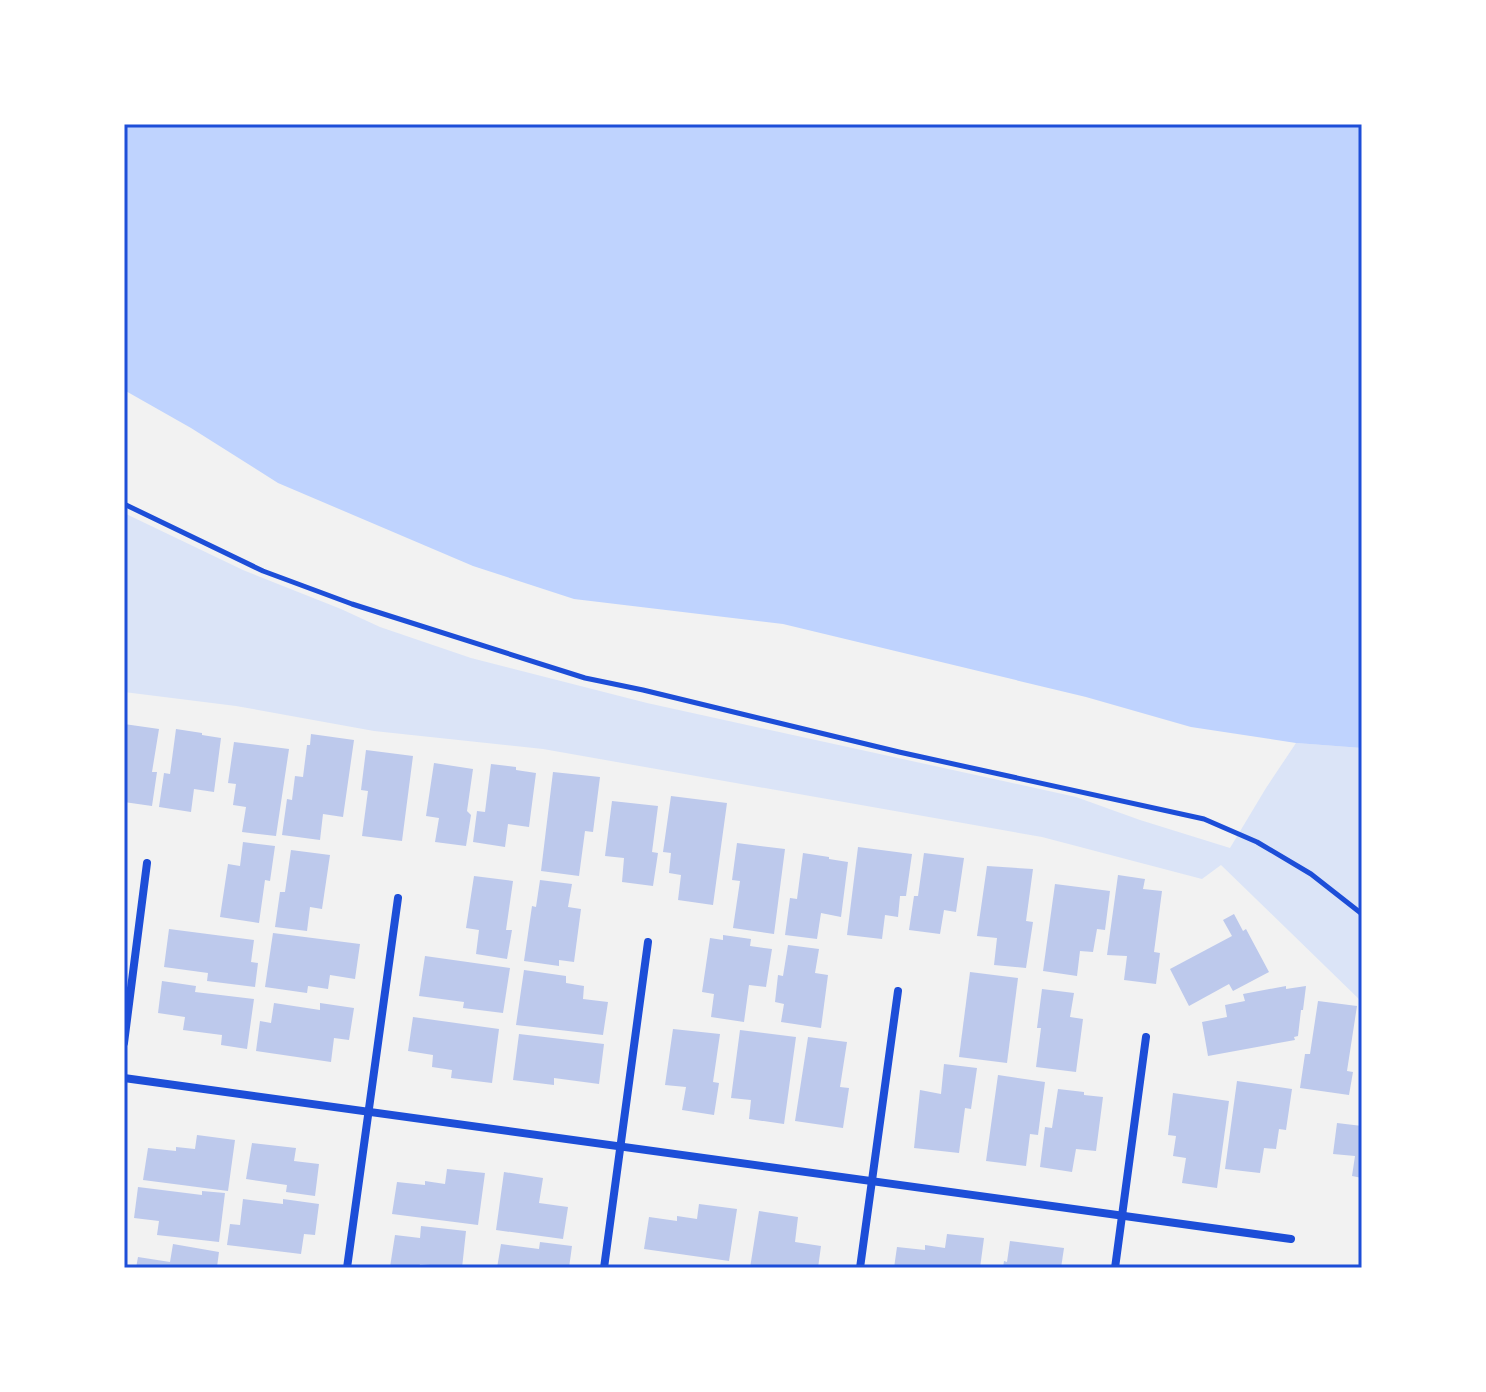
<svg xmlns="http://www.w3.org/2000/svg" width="1486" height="1392" viewBox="0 0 1486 1392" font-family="'Nunito Sans',sans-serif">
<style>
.green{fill:#dbe4f7}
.water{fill:#bfd3fe}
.building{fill:#bdc9ec}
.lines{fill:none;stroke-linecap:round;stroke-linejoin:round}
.path{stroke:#1d4ed8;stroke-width:5}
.minor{stroke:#1d4ed8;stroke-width:8}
.neatline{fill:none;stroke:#1d4ed8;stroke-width:3}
</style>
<rect width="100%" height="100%" fill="#f2f2f2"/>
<path class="green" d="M124,513l119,57 98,39 39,18 91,31 176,45 429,94 64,23 90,28 36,-60 30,-45 66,5v254l-141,-137 -19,14 -160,-42 -499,-88 -169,-18 -138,-25 -112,-14z"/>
<path class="water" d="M124,124h1238v624l-66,-5 -105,-16 -105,-30 -303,-73 -209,-25 -101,-33 -195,-83 -87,-55 -67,-38z"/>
<g class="building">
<path d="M124,724l35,5 -7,43h5l-5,34 -28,-4z"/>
<path d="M176,729l26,4v2l19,3 -7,54 -20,-3 -3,23 -32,-5 5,-34 6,1z"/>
<path d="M311,734l43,6 -11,77 -20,-3 -3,26 -38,-5 5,-36 5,1 3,-24 8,1 4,-32h3z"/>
<path d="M234,742l55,7 -13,87 -34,-4 4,-25 -13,-2 3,-21 -8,-1z"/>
<path d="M366,750l47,6 -11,85 -40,-5 6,-45 -7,-1z"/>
<path d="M434,763l39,6 -6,42 4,4 -5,31 -31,-4 4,-24 -13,-2z"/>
<path d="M491,764l25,3v3l20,3 -7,54 -21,-3 -3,23 -32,-5 4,-31 8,1z"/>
<path d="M553,772l47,5 -7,55 -8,-1 -6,45 -38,-5z"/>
<path d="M671,796l56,7 -14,102 -35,-5 3,-25 -12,-2 2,-20 -8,-1z"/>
<path d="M612,801l46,5 -6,46 6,1 -5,33 -31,-4 2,-24 -19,-2z"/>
<path d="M243,842l32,4 -5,35 -5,-1 -6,43 -39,-6 8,-53 12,2z"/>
<path d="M737,843l48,6 -11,85 -41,-6 7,-47 -8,-1z"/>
<path d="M858,847l54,7 -6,42h-6l-2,21 -13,-2 -3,24 -35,-4z"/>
<path d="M291,850l39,5 -8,54 -12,-2 -3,24 -32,-4 5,-35h5z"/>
<path d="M803,853l26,4v2l19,3 -7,55 -20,-4 -4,26 -32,-4 5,-37 7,1z"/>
<path d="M924,853l40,5 -8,54 -12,-2 -4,24 -31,-4 5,-34h4z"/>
<path d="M987,866l46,3 -7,52 7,1 -7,46 -32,-3 3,-27 -20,-2z"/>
<path d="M1118,875l27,4 -2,10 19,2 -8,61 6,1 -4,31 -32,-4 3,-24 -20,-1z"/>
<path d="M474,876l39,5 -7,49h6l-5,29 -31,-5 3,-24 -13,-2z"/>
<path d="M540,880l32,4 -4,23 13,2 -7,53 -15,-2v6l-35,-5 8,-55 4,1z"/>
<path d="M1055,884l55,7 -5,39 -8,-1 -4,23 -13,-1 -3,25 -34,-5z"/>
<path d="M1234,914l9,17 3,-2 23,43 -36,19 -4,-7 -40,22 -19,-37 62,-33 -9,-16z"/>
<path d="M169,929l85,11 -3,22 7,1 -3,24 -48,-6 1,-8 -44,-6z"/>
<path d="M273,933l87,11 -5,35 -25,-4 -2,14 -20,-3 -1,7 -42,-6z"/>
<path d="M723,935l28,4 -1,7 22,3 -6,38 -17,-2 -5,37 -33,-5 3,-23 -12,-2 8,-54 13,2z"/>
<path d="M788,945l31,4 -4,24 13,2 -7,53 -40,-6 3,-18 -9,-2 3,-27 5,1z"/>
<path d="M425,956l85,12 -7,45 -40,-5 1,-6 -45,-6z"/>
<path d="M524,970l42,6v7l18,3 -1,13 25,3 -5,33 -87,-10z"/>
<path d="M970,972l48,6 -11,85 -48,-6z"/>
<path d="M162,981l34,5 -1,6 59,7 -7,50 -26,-4 1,-10 -39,-5 2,-13 -27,-4z"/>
<path d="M1286,986v3l20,-3 -3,24h-2l-3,26 -4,1 1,3 -87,16 -6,-34 25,-5 -2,-12 20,-4 -2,-7z"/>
<path d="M1042,989l32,4 -4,24 13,2 -7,53 -40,-5 5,-39h-4z"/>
<path d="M1318,1001l39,5 -10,65 6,1 -4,23 -49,-7 5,-34h5z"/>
<path d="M274,1003l46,7v-7l34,5 -5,32 -15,-2 -3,24 -75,-11 4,-30 11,2z"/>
<path d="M413,1017l86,12 -7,54 -41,-5 1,-8 -20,-3 1,-12 -25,-4z"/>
<path d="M673,1029l47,5 -7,48 6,1 -5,32 -32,-5 4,-23 -21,-2z"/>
<path d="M740,1030l56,7 -12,87 -35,-5 2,-19 -20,-2z"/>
<path d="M519,1034l85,10 -5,40 -45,-6v7l-41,-5z"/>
<path d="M808,1037l39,5 -7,45 9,1 -6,40 -48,-7z"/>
<path d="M944,1064l33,4 -6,41 -6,-1 -6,45 -45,-5 6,-58 21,4z"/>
<path d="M998,1075l47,7 -7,53 -8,-1 -4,32 -40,-5z"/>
<path d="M1237,1081l55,8 -6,41 -7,-1 -3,20 -12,-1 -4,25 -35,-4z"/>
<path d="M1058,1089l26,3v3l19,2 -7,54 -20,-2 -4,23 -32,-5 5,-40 7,1z"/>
<path d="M1173,1093l56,8 -12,87 -35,-5 4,-25 -13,-2 3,-20 -8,-1z"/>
<path d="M1337,1123l25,3v52l-10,-2 3,-20 -22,-2z"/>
<path d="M197,1135l38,5 -7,51 -85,-11 5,-32 28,3v-4l19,2z"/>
<path d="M252,1143l44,5 -2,13 25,3 -4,32 -29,-4 1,-7 -41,-6z"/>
<path d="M447,1169l38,4 -7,52 -86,-11 5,-32 28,3v-4l20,3z"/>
<path d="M504,1172l39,6 -4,25 29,4 -5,32 -67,-9z"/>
<path d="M138,1187l64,8v-4l23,2 -6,49 -62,-7 2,-14 -25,-3z"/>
<path d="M243,1199l40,5v-5l36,5 -4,31 -11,-1 -3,20 -74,-9 3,-21 10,1z"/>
<path d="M699,1204l38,5 -8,52 -85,-12 5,-32 28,4v-5l20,3z"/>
<path d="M759,1211l39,6 -3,25 26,4 -3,22h-68z"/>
<path d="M421,1226l45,5 -4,37 -42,-4 -1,4 -29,-1 5,-32 25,3z"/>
<path d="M947,1234l37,4 -4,30h-86l3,-21 28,3v-5l20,3z"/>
<path d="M1010,1241l54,7 -3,20h-58l1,-7 3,1z"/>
<path d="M540,1242l32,4 -3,22h-72l4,-24 38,5z"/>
<path d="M173,1244l46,8 -2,15 -81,1 2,-11 32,5z"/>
</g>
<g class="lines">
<path class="path" d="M124,504l139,67 89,33 233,74 58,12 256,62 305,67 53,23 54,32 51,40"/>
<g class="minor">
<path d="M124,1043l23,-180"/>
<path d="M124,1078l1167,161"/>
<path d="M347,1268l51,-370"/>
<path d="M604,1268l44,-326"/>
<path d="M860,1268l38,-277"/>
<path d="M1115,1268l31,-231"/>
</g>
</g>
<rect width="1486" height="1392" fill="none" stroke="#ffffff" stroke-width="252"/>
<rect x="126" y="126" width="1234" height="1140" class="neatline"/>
</svg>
